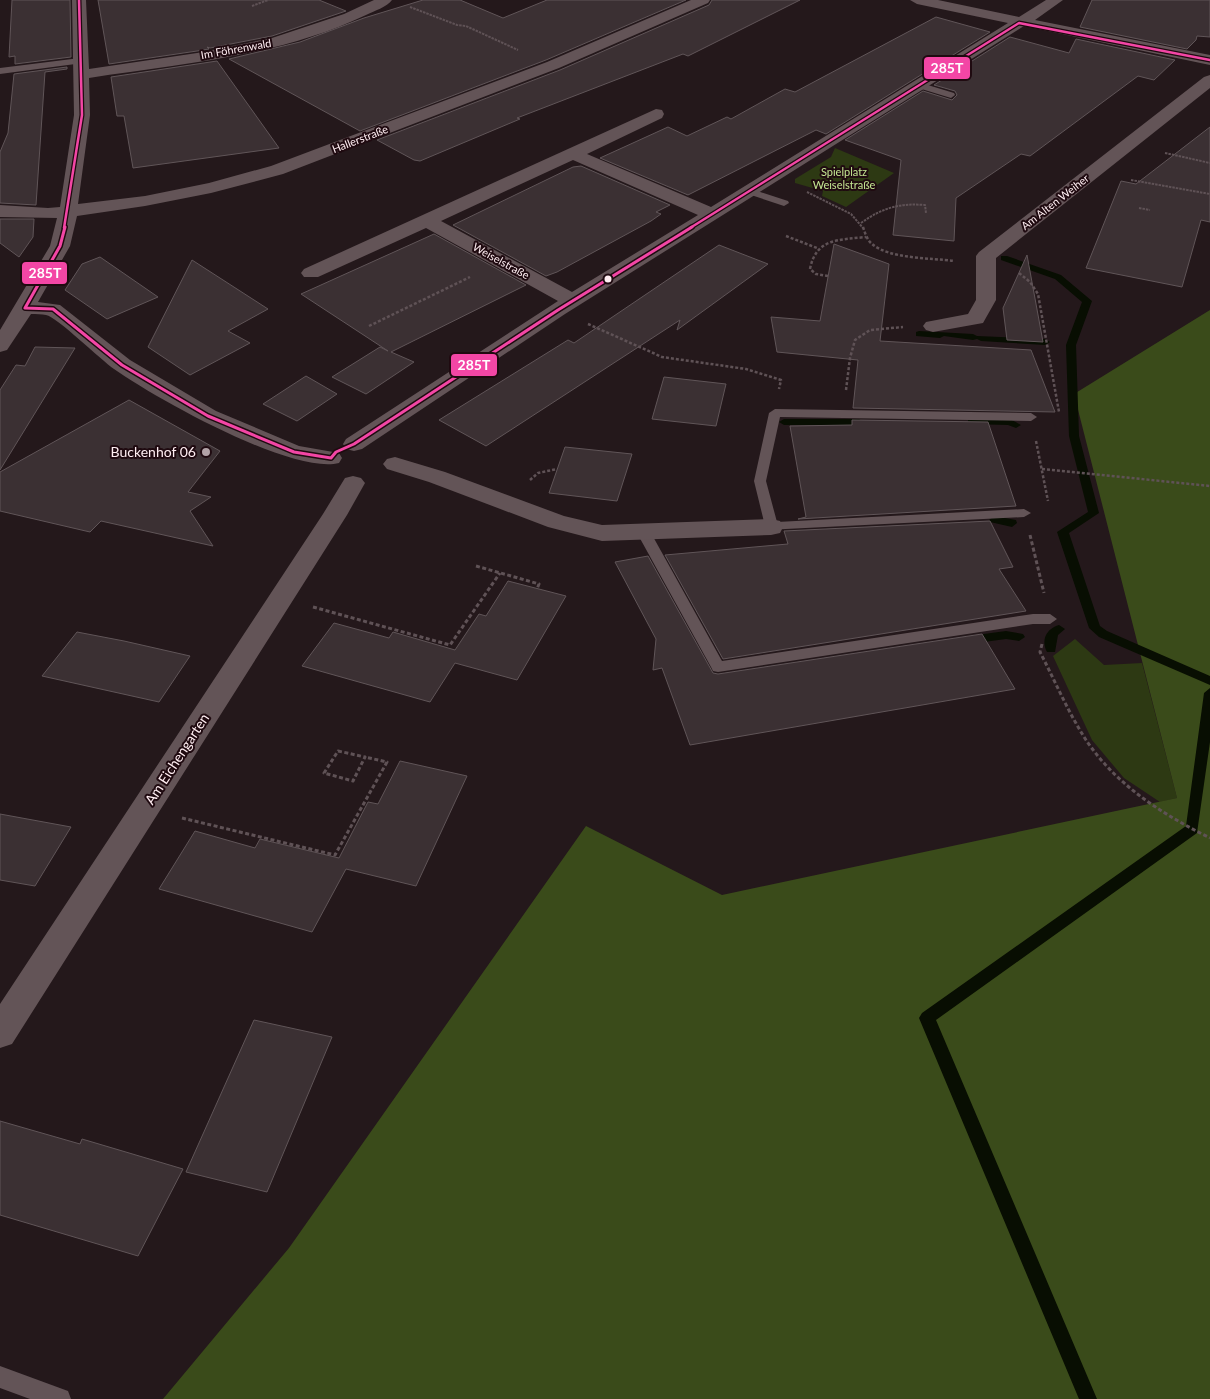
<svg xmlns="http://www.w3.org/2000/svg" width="1210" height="1399" viewBox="0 0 1210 1399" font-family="Lato,sans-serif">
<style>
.green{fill:#2d3913}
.forest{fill:#3a4b1a}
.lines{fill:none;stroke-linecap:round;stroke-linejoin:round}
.stream{fill:#080e02;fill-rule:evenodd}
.building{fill:#3b3033;stroke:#605558}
.path-far2{stroke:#5f5256;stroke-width:2;stroke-dasharray:2.5 1;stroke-linecap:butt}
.path-far1{stroke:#5f5256;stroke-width:2.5;stroke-dasharray:3 2;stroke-linecap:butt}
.path{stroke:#5f5256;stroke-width:3;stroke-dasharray:4 2.5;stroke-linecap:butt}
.service{fill:#635457;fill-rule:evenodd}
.minor{fill:#635457;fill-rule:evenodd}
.bus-1-far1-casing{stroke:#1f0a10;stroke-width:5}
.bus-1-casing{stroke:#1f0a10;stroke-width:6}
.bus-1-far1{stroke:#f346a5;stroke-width:2.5}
.bus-1{stroke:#f346a5;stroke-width:3}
.bus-dot{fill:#ffeef2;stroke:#1f0a10;stroke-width:2}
.poi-dot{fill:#b2a3a7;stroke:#1f0a10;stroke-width:2}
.labels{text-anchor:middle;stroke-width:4;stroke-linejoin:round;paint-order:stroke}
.far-street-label{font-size:11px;fill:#ffeef2;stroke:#1f0a10}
.far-park-label{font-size:11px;fill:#c4e792;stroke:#1f0a10}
.poi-label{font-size:14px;fill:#ffeef2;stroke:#1f0a10;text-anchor:end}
.street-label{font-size:14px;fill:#ffeef2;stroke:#1f0a10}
.line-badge{stroke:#1f0a10;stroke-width:2}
.badge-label{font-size:14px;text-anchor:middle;font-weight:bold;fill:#fff}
</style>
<rect width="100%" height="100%" fill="#24181b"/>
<g class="green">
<path d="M835,148l59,25 -48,34 -24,-11 1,-5 -28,-8v-4l36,-22z"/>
<path d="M1075,639l29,26 38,-2 35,135 -17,4 -36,-24 -32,-38 -39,-84z"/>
</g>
<path class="forest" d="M1210,310v1089h-1047l126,-151 297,-422 136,69 455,-97 -103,-404z"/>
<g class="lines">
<g class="stream">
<path d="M1001,256h6l54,19 31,26 -16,44 3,91 20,77 -30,20 31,93 7,5 103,45v9l-111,-48 -10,-9 -32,-96 31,-20 -19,-76 -3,-91 16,-43 -27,-23 -54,-19z"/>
<path d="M919,331l54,3 4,2 68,3 5,3 -5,3 -64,-4 -4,-2 -4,1 -29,-4 -4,2 -24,-2v-4z"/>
<path d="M805,419h54l5,3 -5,3h-75l-5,-3 5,-3z"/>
<path d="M972,419h38l11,6 -5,3 -8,-3 -40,-1v-4z"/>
<path d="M994,516l22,4 1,3 -5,4 -22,-5 -1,-2z"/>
<path d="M1059,625l6,4 -7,6 -3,17h-8c-6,-12 -1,-23 12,-27z"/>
<path d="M1006,631l17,3 2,3 -6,4 -13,-2 -37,5 -6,-4 6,-4z"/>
<path d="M1210,688v54l-13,91 -261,187 161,379h-18l-160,-381 3,-5 264,-187 18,-133z"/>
</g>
</g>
<g class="building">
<path d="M12,0h58l1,57 -56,7v-8l-6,1z"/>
<path d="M98,0h221l27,11 -74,25 -62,12 -3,-1 2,2 -12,2 -88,13z"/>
<path d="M423,0h37l43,18 44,-18h139l-140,60 -186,71 -131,-72 71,-17 64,-24z"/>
<path d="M712,0h88l-112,56 -5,-2 -166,64 3,1 -100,42 -6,-1 -37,-20 183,-70 149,-65z"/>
<path d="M1092,0h118v37l-13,-1 -1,4 -9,9 -107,-22z"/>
<path d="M936,17l54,15 -164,102 -10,-4 -128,65 -88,-37 68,-31 19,9 40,-19 4,2 54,-30 10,3z"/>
<path d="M1010,37l59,16 7,-14 99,21 -21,20 -16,-4 -108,80 -9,-2 -65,44 -2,43 -61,-6 8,-75 -56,-20 78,-49 29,9 5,-5 -2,-4 -21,-6z"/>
<path d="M217,61l62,87 -146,20 -9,-52h-7l-6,-39z"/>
<path d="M67,67v2l-22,3 -9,133 -36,-2v-51l8,-19 6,-59z"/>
<path d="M1210,127v95l-9,-2 -19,67 -96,-19 35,-87 15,3z"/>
<path d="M581,166l89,39 -14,7 5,2 -10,7 -94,51 -11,4 -93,-51 120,-58z"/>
<path d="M0,219h34l-1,18 -14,20 -19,-14z"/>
<path d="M434,234l92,51 -135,67 23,10 -48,32 -34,-17 48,-30 8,4 -87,-57z"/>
<path d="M834,244l55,20 -9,77 151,9 24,62 -202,-4 5,-48 -81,-8 -6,-35 49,4z"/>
<path d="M719,245l49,19 -91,66 3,-10 -194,126 -47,-26 129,-80 6,3z"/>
<path d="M1027,255l16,87 -36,-2 -4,-32z"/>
<path d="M100,257l58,40 -51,22 -42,-29 17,-26z"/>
<path d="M192,260l76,49 -40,22 22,12 -60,32 -42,-28z"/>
<path d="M35,347l40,1 -75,122v-80l16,-25 9,1z"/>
<path d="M306,376l31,18 -40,27 -34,-17z"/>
<path d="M664,377l62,7 -10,42 -64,-7z"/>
<path d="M129,400l91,51 -32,41 23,5 -21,14 23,35 -112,-25 -11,11 -90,-21v-39z"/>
<path d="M852,420l136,2 28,84 -218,13 8,-2 -16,-91 62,-1z"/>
<path d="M565,447l67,7 -15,47 -68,-8z"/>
<path d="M990,521l23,46 -14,2 27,42 -303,48 -58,-104 123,-11 -4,-13z"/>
<path d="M648,556l65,117 5,1 264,-40 33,55 -325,56 -28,-77 -9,2 3,-31 -41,-77z"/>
<path d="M508,581l58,15 -49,84 -62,-17 -25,39 -128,-36 32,-43 55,15 4,-6 62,18 24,-36 7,2z"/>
<path d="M77,632l47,9 66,15 -31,46 -117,-26z"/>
<path d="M400,761l67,15 -51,110 -70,-17 -34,63 -153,-43 36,-58 60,17 5,-9 79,19 29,-56 10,2z"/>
<path d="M0,814l71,13 -36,59 -35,-6z"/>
<path d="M254,1020l78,17 -65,155 -81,-20z"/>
<path d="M0,1121l80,23 2,-5 101,30 -45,87 -138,-41z"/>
</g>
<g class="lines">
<g class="path-far2">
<path d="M252,6l16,-6"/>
<path d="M410,7l47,18 9,1 52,24"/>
<path d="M1165,153l45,10"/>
<path d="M1131,180l79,14"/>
<path d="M807,192l44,22 12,14"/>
<path d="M1139,208l11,2"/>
<path d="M861,223c21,-15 38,-20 64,-18l1,8"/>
</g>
<g class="path-far1">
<path d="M863,227c2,6 4,13 9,17 17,15 60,14 82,17"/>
<path d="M786,236l31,12"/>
<path d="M1019,273l11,9 8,12 21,118"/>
<path d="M828,276l-12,-2 -6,-5c6,-31 29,-29 56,-32"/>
<path d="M588,324l74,33 84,12 35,11 -2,9"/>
<path d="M369,326l101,-49"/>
<path d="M846,390l4,-32 5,-18 15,-10 33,-3"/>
<path d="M1036,441l12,60"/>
<path d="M1042,469l168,17"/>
<path d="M530,480l8,-7 19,-4"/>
</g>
<g class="path">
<path d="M1030,535l14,58"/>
<path d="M476,566l63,18 -2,5"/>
<path d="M313,607l137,38 50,-72"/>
<path d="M1042,644l-2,8c15,29 28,60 46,88 30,45 76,74 124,98"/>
<path d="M338,751l27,6 -12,24 -29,-8z"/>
<path d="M182,818l153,37 52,-93 -22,-5"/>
</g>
<g class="service">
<path d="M80,58l4,3 -1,2 -83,11v-6z"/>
<path d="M918,82l36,11 1,2 -4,3 -36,-11v-4z"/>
<path d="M748,188l40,13 1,2 -5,3 -39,-13 -2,-2z"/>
<path d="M775,409l256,4 6,4 -6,4 -251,-4 -14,64 11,41 247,-13 7,4 -7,4 -258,13 -12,-49 15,-68z"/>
<path d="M644,529l7,4 71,128 311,-47h17l7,5 -7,5h-17l-315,48 -5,-1 -2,-4 -74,-134z"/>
<path d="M0,1366l68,25 3,8h-41l-30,-11z"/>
</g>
<g class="minor">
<path d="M72,0h14l3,69 108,-16 75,-15 72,-24 30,-14h18c-5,7 -18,11 -26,15 -85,41 -185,49 -277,63l1,37 -12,89 67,-8 64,-13 62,-17 276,-104 144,-62h19l-2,3 -149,65 -276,106 -72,19 -66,13 -68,10 -7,30 -32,56 22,3 70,55 86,51 83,35 40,7 3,5 -3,5c-47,12 -184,-65 -225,-94 -13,-9 -57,-52 -68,-54 -4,-1 -10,-1 -15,-1l-24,36 -7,2v-22l50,-84 7,-28 -57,-1v-12l48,3 12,-1 14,-92z"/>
<path d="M910,0h28l81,17 27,-17h17l-28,20 175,35v10l-186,-39 -459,288 -203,135 -8,2 -8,-2 -3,-5 3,-5 212,-138 -132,-73 -108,49h-14l-3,-4 3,-4 352,-160 6,1 2,4 -2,4 -75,36 124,53 297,-184 -91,-19zM573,160l125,55 -126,77 -131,-71z"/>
<path d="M1210,75v13l-214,170v42l-13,23 -50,9 -7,-2 -3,-4 3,-4 42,-8 8,-14v-44l3,-4 225,-175z"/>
<path d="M395,457l50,15 119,44 38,9 169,-6 9,2 3,6 -3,6 -9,2 -169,6 -54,-14 -119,-45 -42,-13 -4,-5 4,-5z"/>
<path d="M353,476l8,2 4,5 -18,32 -335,529 -12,4v-44l323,-490 22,-36z"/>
</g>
<g class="bus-1-far1-casing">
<g id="bus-1-far1">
<path d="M64,228l18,-113 -3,-115"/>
<path d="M690,228l329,-205 191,37"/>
</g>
</g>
<g class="bus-1-casing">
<path id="bus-1" d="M65,227l-5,19 -35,62 28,1 69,56 86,51 86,36 37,6 5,-6 18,-8 204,-134 134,-83"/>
</g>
<use href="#bus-1-far1" class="bus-1-far1"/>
<use href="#bus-1" class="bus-1"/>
</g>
<circle class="bus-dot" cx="608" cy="279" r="4.5"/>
<circle class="poi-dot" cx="206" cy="452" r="5"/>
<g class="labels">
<g class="far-street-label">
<text transform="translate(236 49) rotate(-10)" y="4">Im Föhrenwald</text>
<text transform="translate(360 139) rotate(-21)" y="4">Hallerstraße</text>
<text transform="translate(1055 202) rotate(-38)" y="4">Am Alten Weiher</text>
<text transform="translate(501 261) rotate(29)" y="4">Weiselstraße</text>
</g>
<g class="far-park-label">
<text x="844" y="176">Spielplatz<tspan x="844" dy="13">Weiselstraße</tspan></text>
</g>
<g class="poi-label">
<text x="196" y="457">Buckenhof 06</text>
</g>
<g class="street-label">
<text transform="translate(177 759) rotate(-57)" y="5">Am Eichengarten</text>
</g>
</g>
<g class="line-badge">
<rect x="923" y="56" width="48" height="24" rx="5" fill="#f346a5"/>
<rect x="21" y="261" width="47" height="24" rx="5" fill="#f346a5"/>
<rect x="450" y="353" width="48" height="24" rx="5" fill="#f346a5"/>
</g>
<g class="badge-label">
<text x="947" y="73">285T</text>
<text x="45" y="278">285T</text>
<text x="474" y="370">285T</text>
</g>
</svg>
